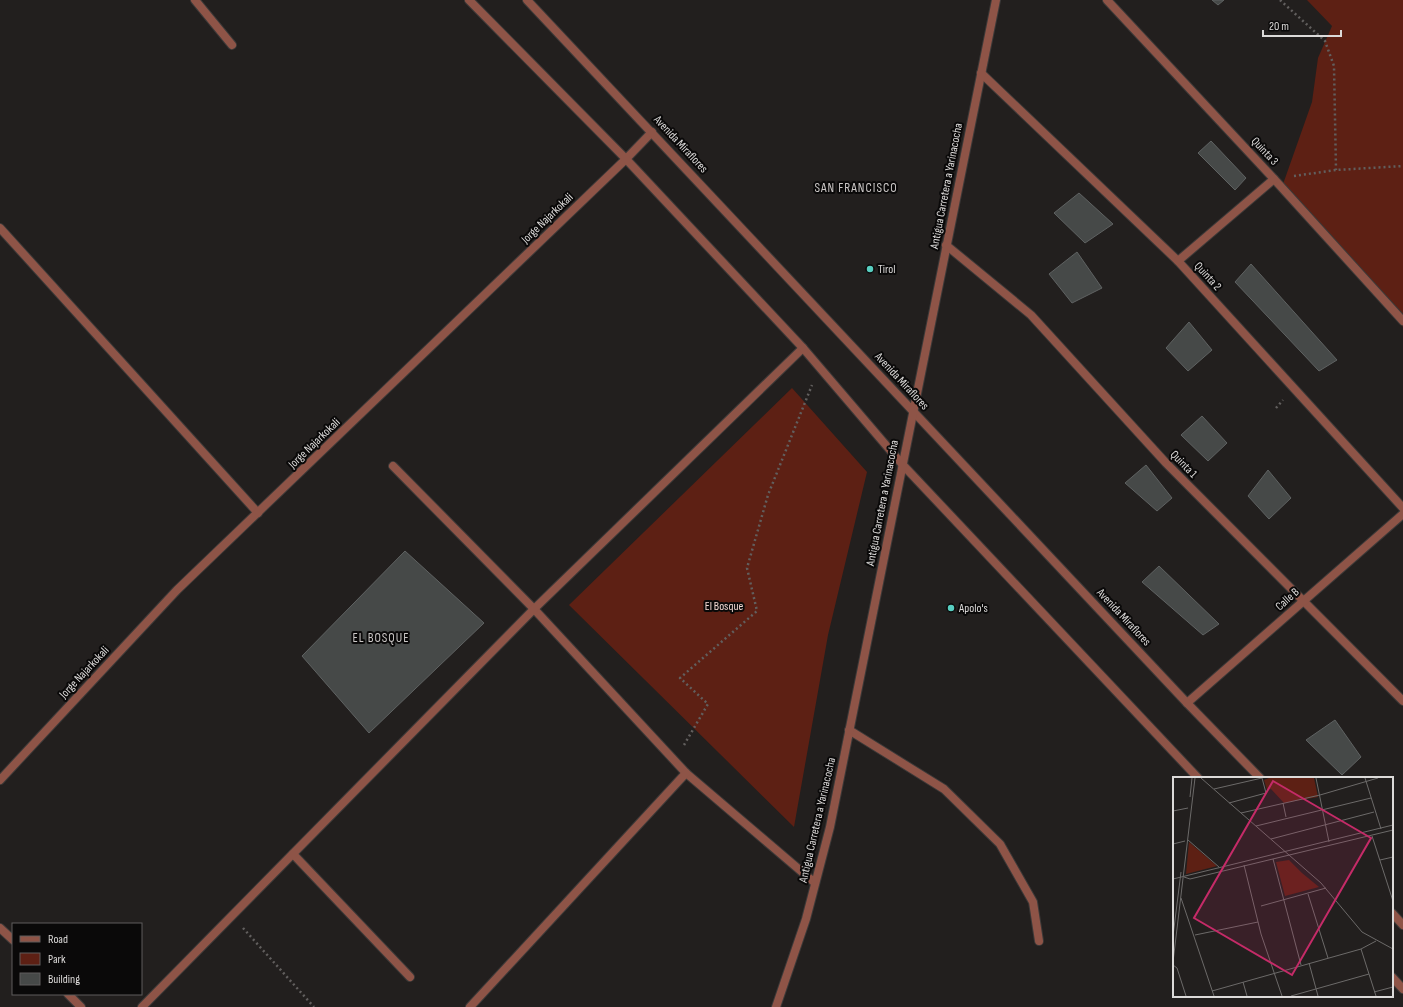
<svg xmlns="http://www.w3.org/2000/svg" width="1403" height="1007" viewBox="0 0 1403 1007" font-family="'Sofia Sans Condensed',sans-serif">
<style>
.green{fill:#5d2014}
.building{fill:#464948;stroke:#5f6262}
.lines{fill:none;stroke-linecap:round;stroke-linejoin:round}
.service-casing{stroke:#3c3938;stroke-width:10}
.minor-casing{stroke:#3c3938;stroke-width:10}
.tertiary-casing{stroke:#3c3938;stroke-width:10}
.path{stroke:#625f5e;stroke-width:2.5;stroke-dasharray:2 3;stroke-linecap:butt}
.service{stroke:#8e5447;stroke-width:8}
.minor{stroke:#8e5447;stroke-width:8}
.tertiary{stroke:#8e5447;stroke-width:8}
.poi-dot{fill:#58cec0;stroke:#0a0909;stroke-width:1.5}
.labels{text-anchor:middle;stroke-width:4;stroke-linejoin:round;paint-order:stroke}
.street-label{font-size:12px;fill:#dcdad9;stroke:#0a0909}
.poi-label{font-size:12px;fill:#dcdad9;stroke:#0a0909;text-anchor:start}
.park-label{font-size:12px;fill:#f0d7d1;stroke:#0a0909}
.neighbourhood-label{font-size:13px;letter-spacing:1px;fill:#cdc9c8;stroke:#0a0909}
.inset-road{fill:none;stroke:#6c6a69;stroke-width:1}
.view{fill:#c52b68;fill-opacity:0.15;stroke:#c52b68;stroke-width:2}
.inset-edge{fill:none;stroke:#dcdad9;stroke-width:2}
</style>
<rect width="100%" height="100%" fill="#221f1e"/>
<g class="green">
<path d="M1307,0h96v327l-121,-140 30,-85 6,-44 14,-32z"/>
<path d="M792,388l75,84 -39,163 -34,192 -225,-222z"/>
</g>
<g class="building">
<path d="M1212,0h12l-6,5z"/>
<path d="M1211,141l35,37 -11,12 -37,-37z"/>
<path d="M1079,193l34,31 -28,19 -31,-30z"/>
<path d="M1077,252l25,36 -30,15 -23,-29z"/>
<path d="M1251,264l86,96 -18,11 -84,-89z"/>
<path d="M1189,322l23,28 -24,21 -22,-23z"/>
<path d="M1202,416l25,27 -19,18 -27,-26z"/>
<path d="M1146,465l26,33 -15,13 -32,-28z"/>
<path d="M1268,470l23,28 -22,21 -21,-23z"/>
<path d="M405,551l79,72 -115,110 -67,-77z"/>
<path d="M1159,566l60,58 -16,11 -61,-53z"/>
<path d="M1335,720l26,37 -19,18 -36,-35z"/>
</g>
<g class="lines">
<g class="service-casing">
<g id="service">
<path d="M195,0l37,45"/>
<path d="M849,730l95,59 56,55 33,58 6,39"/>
<path d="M293,854l117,123"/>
</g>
</g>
<g class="minor-casing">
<g id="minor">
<path d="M1107,0l167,179 129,142"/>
<path d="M981,73l197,188 225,247"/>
<path d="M0,228l258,285"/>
<path d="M946,245l85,70 135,148 237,238"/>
<path d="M1178,261l96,-82"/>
<path d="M393,466l141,143 152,164 129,110"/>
<path d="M1187,703l216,-189"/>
<path d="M0,780l177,-190 449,-431 26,-27"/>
<path d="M0,928l13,12"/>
<path d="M68,994l13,13"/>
<path d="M142,1007l392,-398 269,-261"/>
<path d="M470,1007l216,-234"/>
</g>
</g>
<g class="tertiary-casing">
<g id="tertiary">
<path d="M469,0l157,159 177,189 99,116 296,314"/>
<path d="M527,0l660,703 73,75"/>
<path d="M1392,913l11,12"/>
<path d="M1392,977l11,12"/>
<path d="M776,1007l30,-88 24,-92 166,-827"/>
</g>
</g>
<g class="path">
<path d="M1280,0l45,41 9,25 2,104"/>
<path d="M1294,176l42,-6 67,-4"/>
<path d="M1276,408l7,-8"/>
<path d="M684,745l24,-41 -28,-26 77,-67 -10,-43 21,-73 44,-110"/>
<path d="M243,928l71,79"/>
</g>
<use href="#service" class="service"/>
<use href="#minor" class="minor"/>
<use href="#tertiary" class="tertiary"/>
</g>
<g class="poi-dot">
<circle cx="870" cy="269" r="4"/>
<circle cx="951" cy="608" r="4"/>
</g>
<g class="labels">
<g class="street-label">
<text transform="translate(681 144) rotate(47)" y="4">Avenida Miraflores</text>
<text transform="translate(1265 151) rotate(47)" y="4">Quinta 3</text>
<text transform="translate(946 186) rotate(-79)" y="4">Antigua Carretera a Yarinacocha</text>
<text transform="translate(547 218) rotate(-44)" y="4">Jorge Najarkokali</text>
<text transform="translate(1208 276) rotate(48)" y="4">Quinta 2</text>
<text transform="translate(902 381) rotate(47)" y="4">Avenida Miraflores</text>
<text transform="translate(314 443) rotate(-44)" y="4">Jorge Najarkokali</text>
<text transform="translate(1184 464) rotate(46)" y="4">Quinta 1</text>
<text transform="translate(882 503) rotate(-79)" y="4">Antigua Carretera a Yarinacocha</text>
<text transform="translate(1287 599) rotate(-42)" y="4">Calle B</text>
<text transform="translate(1124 617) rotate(47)" y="4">Avenida Miraflores</text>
<text transform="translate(84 672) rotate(-47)" y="4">Jorge Najarkokali</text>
<text transform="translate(817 820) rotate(-77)" y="4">Antigua Carretera a Yarinacocha</text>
</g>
<g class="poi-label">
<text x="878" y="273">Tirol</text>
<text x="959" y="612">Apolo's</text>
</g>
<g class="park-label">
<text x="724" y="610">El Bosque</text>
</g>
<g class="neighbourhood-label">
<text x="856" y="192">SAN FRANCISCO</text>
<text x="381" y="642">EL BOSQUE</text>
</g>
</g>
<g transform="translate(1173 777)">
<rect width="220" height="220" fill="#221f1e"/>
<path d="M96,1h45l4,19 -34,6 -13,-14 -4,1 -3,-10zM16,65l28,24 -31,8zM116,83l13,13 17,14 -34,9 -9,-34z" fill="#5d2014"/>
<path class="inset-road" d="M28,1l120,105 41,49 31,17M143,1l13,64M192,1l16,51M41,12l48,-11M17,20l2,-19M56,26l37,-10 -4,-15M110,26l3,14M0,34l15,-3M68,36l79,-18 58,-17M83,49l115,-28M199,59l21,65M98,62l103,-27M15,63l31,27M0,67l12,-3M100,82l28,106M207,83l13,-3M71,88l17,69 21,62M11,100l6,2 203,-49M0,102l220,-54M135,117l20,64M8,121l33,98M88,129l65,-18M22,158l63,-13M0,159l8,-64M188,172l15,47M0,185l22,-184M136,186l9,33M0,188l4,3 9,28M70,205l4,14M39,214l149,-42 15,-8M201,215l19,-5M118,219l78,-22"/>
<path class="view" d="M100,4l98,57 -79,137 -98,-57z"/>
<rect width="220" height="220" class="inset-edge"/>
</g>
<rect x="12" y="923" width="130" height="72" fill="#0a0909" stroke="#5e5d5c"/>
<rect x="20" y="936" width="20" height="6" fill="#8e5447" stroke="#5e5d5c"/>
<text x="48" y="943" font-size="12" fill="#dcdad9">Road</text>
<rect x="20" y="953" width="20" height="12" fill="#5d2014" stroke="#5e5d5c"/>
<text x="48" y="963" font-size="12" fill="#dcdad9">Park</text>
<rect x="20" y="973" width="20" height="12" fill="#464948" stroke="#5e5d5c"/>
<text x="48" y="983" font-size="12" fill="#dcdad9">Building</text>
<path d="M1263 30v6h78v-6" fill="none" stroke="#dcdad9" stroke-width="2"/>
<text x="1269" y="30" font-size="12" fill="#dcdad9" stroke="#0a0909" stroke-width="3" paint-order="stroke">20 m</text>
</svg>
